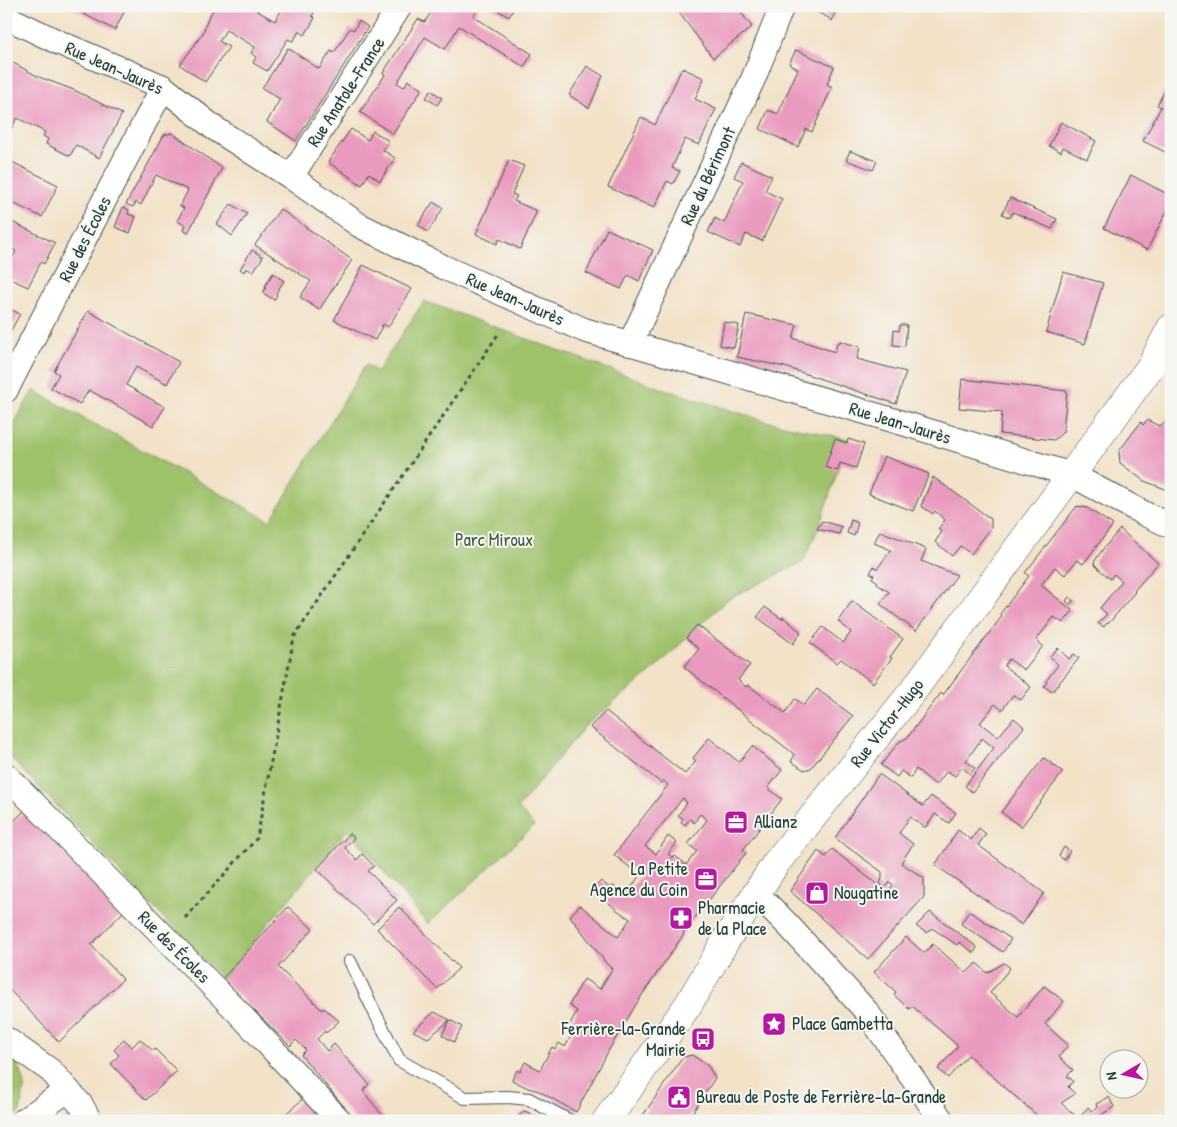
<svg xmlns="http://www.w3.org/2000/svg" width="1177" height="1127" viewBox="0 0 1177 1127" font-family="'Patrick Hand',sans-serif">
<style>
.green{fill:#9fc16a;stroke:#5f7f4f}
.building{fill:#ea9abe;fill-rule:evenodd}
.lines{fill:none;stroke-linecap:round;stroke-linejoin:round}
.lane-casing{stroke:#3f564a;stroke-width:14}
.street-casing{stroke:#3f564a;stroke-width:26}
.secondary-casing{stroke:#3f564a;stroke-width:29}
.path{stroke:#3f564a;stroke-width:3;stroke-dasharray:4 4;stroke-linecap:butt}
.lane{stroke:#fff;stroke-width:12}
.street{stroke:#fff;stroke-width:24}
.secondary{stroke:#fff;stroke-width:28}
.labels{text-anchor:middle;stroke-width:4;stroke-linejoin:round;paint-order:stroke}
.street-label{font-size:18px;fill:#1f3d34;stroke:#f6f6f2}
.park-label{font-size:18px;fill:#3f5e42;stroke:#f6f6f2}
.poi-label{font-size:18px;fill:#1f3d34;stroke:#f6f6f2;text-anchor:start}
</style>
<rect width="100%" height="100%" fill="#f6f6f2"/>
<filter id="ink" filterUnits="userSpaceOnUse"><feTurbulence type="fractalNoise" baseFrequency=".02" numOctaves="2"/><feDisplacementMap in="SourceGraphic" scale="10" xChannelSelector="R" yChannelSelector="G"/><feConvolveMatrix kernelMatrix="1 2 1 2 8 2 1 2 1" color-interpolation-filters="sRGB"/></filter>
<filter id="wash" filterUnits="userSpaceOnUse"><feTurbulence type="fractalNoise" baseFrequency=".0096" numOctaves="4" result="noise"/><feDisplacementMap in="SourceGraphic" scale="20" xChannelSelector="R" yChannelSelector="G"/><feGaussianBlur stdDeviation="1.12" result="paint"/><feColorMatrix in="noise" values="0 0 0 0 0 0 0 0 0 0 0 0 0 0 0 0 0 1.4 0 .05"/><feComposite in="paint" operator="in"/></filter>
<g filter="url(#wash)">
<rect width="100%" height="100%" fill="#f3e1c8"/>
<g class="green">
<path d="M424,301l234,86 107,34 83,18 -29,88 -16,35 -75,37 -78,74 -65,53 -67,82 16,18 -106,98 -80,-95 -126,150 -216,-226v-315l27,-48 237,131 96,-157 11,8z"/>
<path d="M6,1049l9,5 10,30 -5,28 -13,9h-1z"/>
</g>
<g id="blocks">
<g class="building">
<path d="M68,6h59l-12,24z"/>
<path d="M216,6h33l26,15 9,-15h34l-6,10 3,2 -10,17 -6,-4 -5,9 -2,1 -4,-2 -21,32 -14,-8 3,-6 -5,-4 4,-6 -29,-17 -7,11 10,6 -24,35 -25,-17 23,-32 5,-15z"/>
<path d="M429,6h43l6,4 -5,6 59,38 -8,13 -65,-41 -14,23 -20,-12 -28,46 7,4 4,-7 14,9 -29,45 -33,-22 25,-37 -2,-2 35,-54 7,3 8,-13z"/>
<path d="M491,6h24l-6,11z"/>
<path d="M674,6h62l16,21 -39,31z"/>
<path d="M805,6h40l-3,5 -5,-3 -5,13 -5,-4z"/>
<path d="M359,21l9,6 -72,114 -29,-19 13,-23 -18,-11 26,-40 31,21 12,-18 3,2 16,-25 4,2z"/>
<path d="M796,50l38,17 -7,17 5,3 -20,45 -6,-3 -8,18 -38,-18 8,-19 10,4 20,-45 -9,-5z"/>
<path d="M6,59l33,18 35,13 48,24 -23,44 -23,-13 -6,11 -24,-12 2,-5 -5,-3 2,-4 -28,-14 -11,21z"/>
<path d="M587,66l16,10 -14,32 -20,-13z"/>
<path d="M682,68l22,10 -9,21 21,10 -17,36 -14,-6 -13,29 8,3 -7,13 -6,-3 -13,27 -46,-21 33,-70 14,8z"/>
<path d="M1169,83h2v72l-28,-14 18,-34 -4,-2z"/>
<path d="M431,90l11,8 -5,7 -11,-7z"/>
<path d="M1061,122l35,19 -9,18 -24,-12 -2,5 -12,-6z"/>
<path d="M351,129l17,11 5,-9 16,10 -6,9 12,8 -15,23 -11,-8 -7,12 -34,-23z"/>
<path d="M172,133l50,35 -34,65 -5,-3 2,-5 -8,-4 7,-13 -4,-2 8,-16 -32,-15 -15,30 -5,-3 -3,5 -7,-3 38,-69z"/>
<path d="M850,151l27,10 -4,9 -27,-10z"/>
<path d="M6,159l52,26 -16,32 -36,-17z"/>
<path d="M509,160l15,6 -12,28 5,2 -3,5 23,10 -17,38 -21,-10 -2,5 -21,-10z"/>
<path d="M741,162l31,14 -7,15 17,8 -20,42 -16,-7 -6,13 -32,-15 7,-14 9,5 19,-42 -9,-4z"/>
<path d="M1131,175l40,21v7l-24,47 -43,-22z"/>
<path d="M1010,198l47,21 -5,10 -39,-17 -3,6 -8,-4z"/>
<path d="M433,202l10,6 -15,24 -10,-7z"/>
<path d="M231,204l16,10 -15,22 -15,-12z"/>
<path d="M123,207l6,3 -1,4 8,3 -6,16 -15,-6z"/>
<path d="M280,209l72,51 -33,50 -19,-13 11,-16 -56,-36z"/>
<path d="M6,219l49,24 -11,21 -3,-2 -13,25 -22,-10v-8l10,-18 -10,-5z"/>
<path d="M607,229l46,21 -14,31 -11,-6 -7,14 -35,-16z"/>
<path d="M252,250l11,7 -10,15 -7,-4 -2,4 -4,-3z"/>
<path d="M363,265l49,24 -24,38 -5,-3 -8,16 -41,-20z"/>
<path d="M1063,272l40,11 -18,61 -39,-12z"/>
<path d="M273,273l11,8 -8,12 1,2 -3,5 -11,-7 3,-6 -1,-1z"/>
<path d="M6,307l14,7 -14,25z"/>
<path d="M88,311l91,51 -12,22 -31,-17 -10,18 39,22 -12,19 -64,-36 -9,14 -29,-16 8,-14 -5,-3z"/>
<path d="M746,314l51,11 -4,13 42,14 2,-9h2l1,-2 20,6 -3,12 49,13 -10,32 -111,-37 -48,-10z"/>
<path d="M724,322l15,3 -5,23 -14,-3z"/>
<path d="M900,325h7l-2,21 -12,-1 1,-15 5,1z"/>
<path d="M962,379l105,12 -4,41 -9,8 -54,-6 2,-22 -43,-4z"/>
<path d="M1171,419v68l-3,3 -24,-9 -24,-18 -1,-12 22,-29 2,3 4,-5 12,6z"/>
<path d="M835,439l12,4 1,-4 16,5 -8,24 -16,-5 -2,8 -13,-4z"/>
<path d="M884,456l45,18 -16,37 -44,-17z"/>
<path d="M933,477l58,42v9l-20,26 -11,-8 -8,10 -17,-14 7,-10 -4,-3 7,-9 -10,-9 -2,3 -12,-8z"/>
<path d="M1077,506l10,2 26,17 -30,39 -6,-4 -12,15 -10,-8 -14,18 32,26 -10,12 -9,-6 -18,23 7,6 -19,24 -15,-11 -5,7 27,21 -10,13 -8,-5 -11,15 -7,-6 -15,19 18,14 16,-19 10,9 -52,65 -7,-6 29,-38 -12,-10 -16,23 9,7 -5,6 -8,-7 -7,9 -8,-5 -11,14 -20,-16 -5,9 -10,-7 -4,6 -16,-12 18,-23 8,-4 34,-45 2,2 14,-19 45,-60 -2,-2 29,-38 -4,-3z"/>
<path d="M851,520l7,3 -4,13 -7,-3z"/>
<path d="M822,521l20,6 -3,7 -22,-5z"/>
<path d="M1120,529l38,34 -24,28 1,1 -27,32 -1,-1 -3,4 -6,-4 9,-9 -7,-6 22,-27 -8,-7 -4,5 -15,-14 -1,-3 9,-13z"/>
<path d="M880,531l46,18 -5,12 36,14 -41,56 -36,-27 9,-12 -12,-8 1,-2 -6,-4 2,-3 -4,-2 4,-7 3,3 14,-19 -17,-7z"/>
<path d="M1069,597l4,4 -3,4 -4,-4z"/>
<path d="M852,601l51,38 -13,18 2,1 -19,25 -32,-24 -4,4 -27,-20 13,-16 20,16 8,-11 -13,-11z"/>
<path d="M765,607l17,12 1,-2 18,15 -8,12 -36,-27z"/>
<path d="M697,625l53,40 -12,15 8,7 2,-2 37,28 10,-14 9,6 13,-16 36,27 -42,52 -7,2 -13,-9 4,-6 -111,-88 15,-18 -13,-11z"/>
<path d="M1058,648l11,11 5,-5 5,4 -27,34 -8,-6 3,-3 -1,-2 12,-16 -8,-9z"/>
<path d="M606,711l79,63 11,-13 -3,-3 16,-20 30,24 13,-16 30,24 -14,18 14,11 -39,51 3,3 -63,80 1,1 -44,64 -30,50 -34,64 -37,-21 -11,-3 -16,-8 5,-10 3,2 5,-10 15,8 12,-23 3,2 4,-6 6,4 10,-18 -6,-3 8,-15 -8,-6 15,-26 16,10 12,-20 -6,-6 -36,-47 10,-11 38,32 12,-18 -13,-9 -24,-21 8,-8 9,7 2,-3 14,10 14,-20 -26,-20 54,-70 -5,-5 -2,3 -71,-56zM683,798l4,5 -9,12 5,4 -2,3 4,3 5,-6 4,4 6,-9 7,6 -19,24 9,7 -11,14 -11,-9 -2,2 -5,-4 9,-11 -9,-7 -12,18 -11,-8z"/>
<path d="M1044,758l19,14 -42,55 -20,-15z"/>
<path d="M879,774l44,32 8,-10 25,17 -7,10 -14,-9 -8,12 -3,1 -14,-10 -11,16 14,11 -12,19 23,15v19l-56,62 -78,-68 28,-40 8,6 6,-8 56,44 5,-8 -3,-3 -5,6 -5,-4 2,-6v-6l-47,-34z"/>
<path d="M26,809l99,101 -34,35 32,34 -64,63 -53,-56v-157z"/>
<path d="M979,828l7,6 -8,11 66,48 -22,32 -87,-60 23,-35 13,10z"/>
<path d="M350,833l4,5 -9,10 12,12 5,-6 12,12 -6,5 29,29 -24,24 -56,-55z"/>
<path d="M1064,847l6,4 -6,9 -5,-4z"/>
<path d="M288,907l25,22 -35,38 44,43 2,-2 15,13 -13,12 -1,-2 -8,8 10,12 7,-7 35,40 -6,7 24,30h-31l-55,-66 5,-5 -10,-10 -6,6 -68,-67z"/>
<path d="M399,907l60,61 -22,21 -60,-60z"/>
<path d="M969,911l42,28 -8,13 -42,-28z"/>
<path d="M930,912l47,35 -3,6 -15,-11 -2,3 -25,-17 -5,5 -11,-7z"/>
<path d="M906,937l18,16 9,-9 33,29 11,-10 10,10 17,-10 6,5 -20,25 28,24 26,-31 20,15 -19,23 23,21 -9,12 14,13 -6,6 6,5 -5,6 7,7 -14,9 18,16 9,-12 3,4 6,-3 -1,-4 13,-7 5,10 -18,11 2,3h-62l4,-3 -72,-63 -20,23 -10,-9 20,-23 -46,-40 -3,3 -15,-14 2,-3 -22,-20z"/>
<path d="M434,1012l16,8 -22,18 -15,-7z"/>
<path d="M450,1020l12,7 -8,15 -12,-7z"/>
<path d="M124,1039l8,8 8,-8 13,12 2,-2 22,22 -31,29 -35,-36 8,-9 -5,-5z"/>
<path d="M692,1055l16,11 7,12 -28,43h-48l44,-64z"/>
<path d="M305,1097l20,24h-46v-1z"/>
<path d="M525,1111l21,10h-34z"/>
<path d="M74,1112l2,9h-16z"/>
</g>
</g>
</g>
<g filter="url(#ink)">
<use href="#blocks" fill-opacity="0" stroke="#3f564a" stroke-width="1"/>
<g class="lines">
<g class="lane-casing">
<path id="lane" d="M350,961l25,52 24,47 66,38 43,-1 21,2 41,22"/>
</g>
<g class="street-casing">
<g id="street">
<path d="M6,17l54,26 103,44 51,41 77,49 68,48 84,42 141,63 312,91 176,54 75,40 24,11"/>
<path d="M291,177l109,-171"/>
<path d="M630,344l124,-267 28,-71"/>
<path d="M6,390l157,-303"/>
<path d="M6,775l230,235 104,111"/>
<path d="M756,893l32,32 79,87 75,109"/>
<path d="M6,1039l45,32 30,34 9,16"/>
<path d="M23,1121l45,-31"/>
</g>
</g>
<g class="secondary-casing">
<path id="secondary" d="M606,1121l82,-116 38,-65 50,-77 137,-172 238,-325 20,-38"/>
</g>
<path class="path" d="M185,918l72,-80 37,-201 205,-304"/>
<use href="#lane" class="lane"/>
<use href="#street" class="street"/>
<use href="#secondary" class="secondary"/>
</g>
</g>
<defs>
<g id="office-square" transform="scale(1.25)"><rect x="-9" y="-9" width="18" height="18" rx="4" fill="#b5179e" stroke="#f6f6f2"/><path d="M-6-3h4V-5.5h4V-3h4V5H-6ZM-1-4.5V-3h2v-1.5ZM-6 0V1H6V0Z" fill="#fff"/></g>
<g id="shop-square" transform="scale(1.25)"><rect x="-9" y="-9" width="18" height="18" rx="4" fill="#b5179e" stroke="#f6f6f2"/><path d="M-5-2.5h2.3a2.7 3.5 0 0 1 5.4 0H5L5.5 6h-11ZM-1.5-2.5h3a1.5 2.3 0 0 0-3 0Z" fill="#fff"/></g>
<g id="pharmacy-square" transform="scale(1.25)"><rect x="-9" y="-9" width="18" height="18" rx="4" fill="#b5179e" stroke="#f6f6f2"/><path d="M-2-6h4v4h4v4h-4v4h-4v-4h-4v-4h4Z" fill="#fff"/></g>
<g id="sight-square" transform="scale(1.25)"><rect x="-9" y="-9" width="18" height="18" rx="4" fill="#b5179e" stroke="#f6f6f2"/><path d="M0-6L1.8-2.2L6-1.7L2.9 1.2L3.7 5.4L0 3.3L-3.7 5.4L-2.9 1.2L-6-1.7L-1.8-2.2Z" fill="#fff"/></g>
<g id="bus-square" transform="scale(1.25)"><rect x="-9" y="-9" width="18" height="18" rx="4" fill="#b5179e" stroke="#f6f6f2"/><path d="M-5-6H5V4H4V6H2V4H-2V6H-4V4H-5ZM-3.5-4V0h7V-4ZM-3.5 1.2v1.5H-2V1.2ZM2 1.2v1.5H3.5V1.2Z" fill="#fff"/></g>
<g id="civic-square" transform="scale(1.25)"><rect x="-9" y="-9" width="18" height="18" rx="4" fill="#b5179e" stroke="#f6f6f2"/><path d="M-.6-6.5H3V-4.5H.6V-3L4-1V1h2V6H-6V1h2V-1L-.6-3ZM-1.2 2.5V6h2.4V2.5Z" fill="#fff"/></g>
</defs>
<g fill-rule="evenodd">
<use href="#office-square" x="736" y="822"/>
<use href="#office-square" x="706" y="879"/>
<use href="#shop-square" x="817" y="893"/>
<use href="#pharmacy-square" x="681" y="918"/>
<use href="#sight-square" x="774" y="1024"/>
<use href="#bus-square" x="703" y="1039"/>
<use href="#civic-square" x="679" y="1097"/>
</g>
<g class="labels">
<g class="street-label">
<text transform="translate(114 68) rotate(24)" y="6">Rue Jean-Jaurès</text>
<text transform="translate(346 92) rotate(-57)" y="6">Rue Anatole-France</text>
<text transform="translate(708 176) rotate(-65)" y="6">Rue du Bérimont</text>
<text transform="translate(85 239) rotate(-63)" y="6">Rue des Écoles</text>
<text transform="translate(515 299) rotate(24)" y="6">Rue Jean-Jaurès</text>
<text transform="translate(900 423) rotate(17)" y="6">Rue Jean-Jaurès</text>
<text transform="translate(887 723) rotate(-52)" y="6">Rue Victor-Hugo</text>
<text transform="translate(174 947) rotate(45)" y="6">Rue des Écoles</text>
</g>
<g class="park-label">
<text x="494" y="546">Parc Miroux</text>
</g>
<g class="poi-label">
<text x="754" y="828">Allianz</text>
<text x="688" y="875" text-anchor="end">La Petite<tspan x="688" dy="21">Agence du Coin</tspan></text>
<text x="834" y="899">Nougatine</text>
<text x="698" y="914">Pharmacie<tspan x="698" dy="21">de la Place</tspan></text>
<text x="792" y="1030">Place Gambetta</text>
<text x="686" y="1035" text-anchor="end">Ferrière-la-Grande<tspan x="686" dy="21">Mairie</tspan></text>
<text x="696" y="1103">Bureau de Poste de Ferrière-la-Grande</text>
</g>
</g>
<rect width="1177" height="1127" fill="none" stroke="#f6f6f2" stroke-width="25"/>
<g transform="translate(1124 1074) rotate(261)"><circle r="24" fill="#f6f6f2" stroke="#a0aca6"/>
<path d="M0-4L9 19L0 12L-9 19Z" fill="#b5179e"/>
<text y="-8" font-size="14" font-weight="bold" text-anchor="middle" fill="#1f3d34">N</text>
</g>
</svg>
